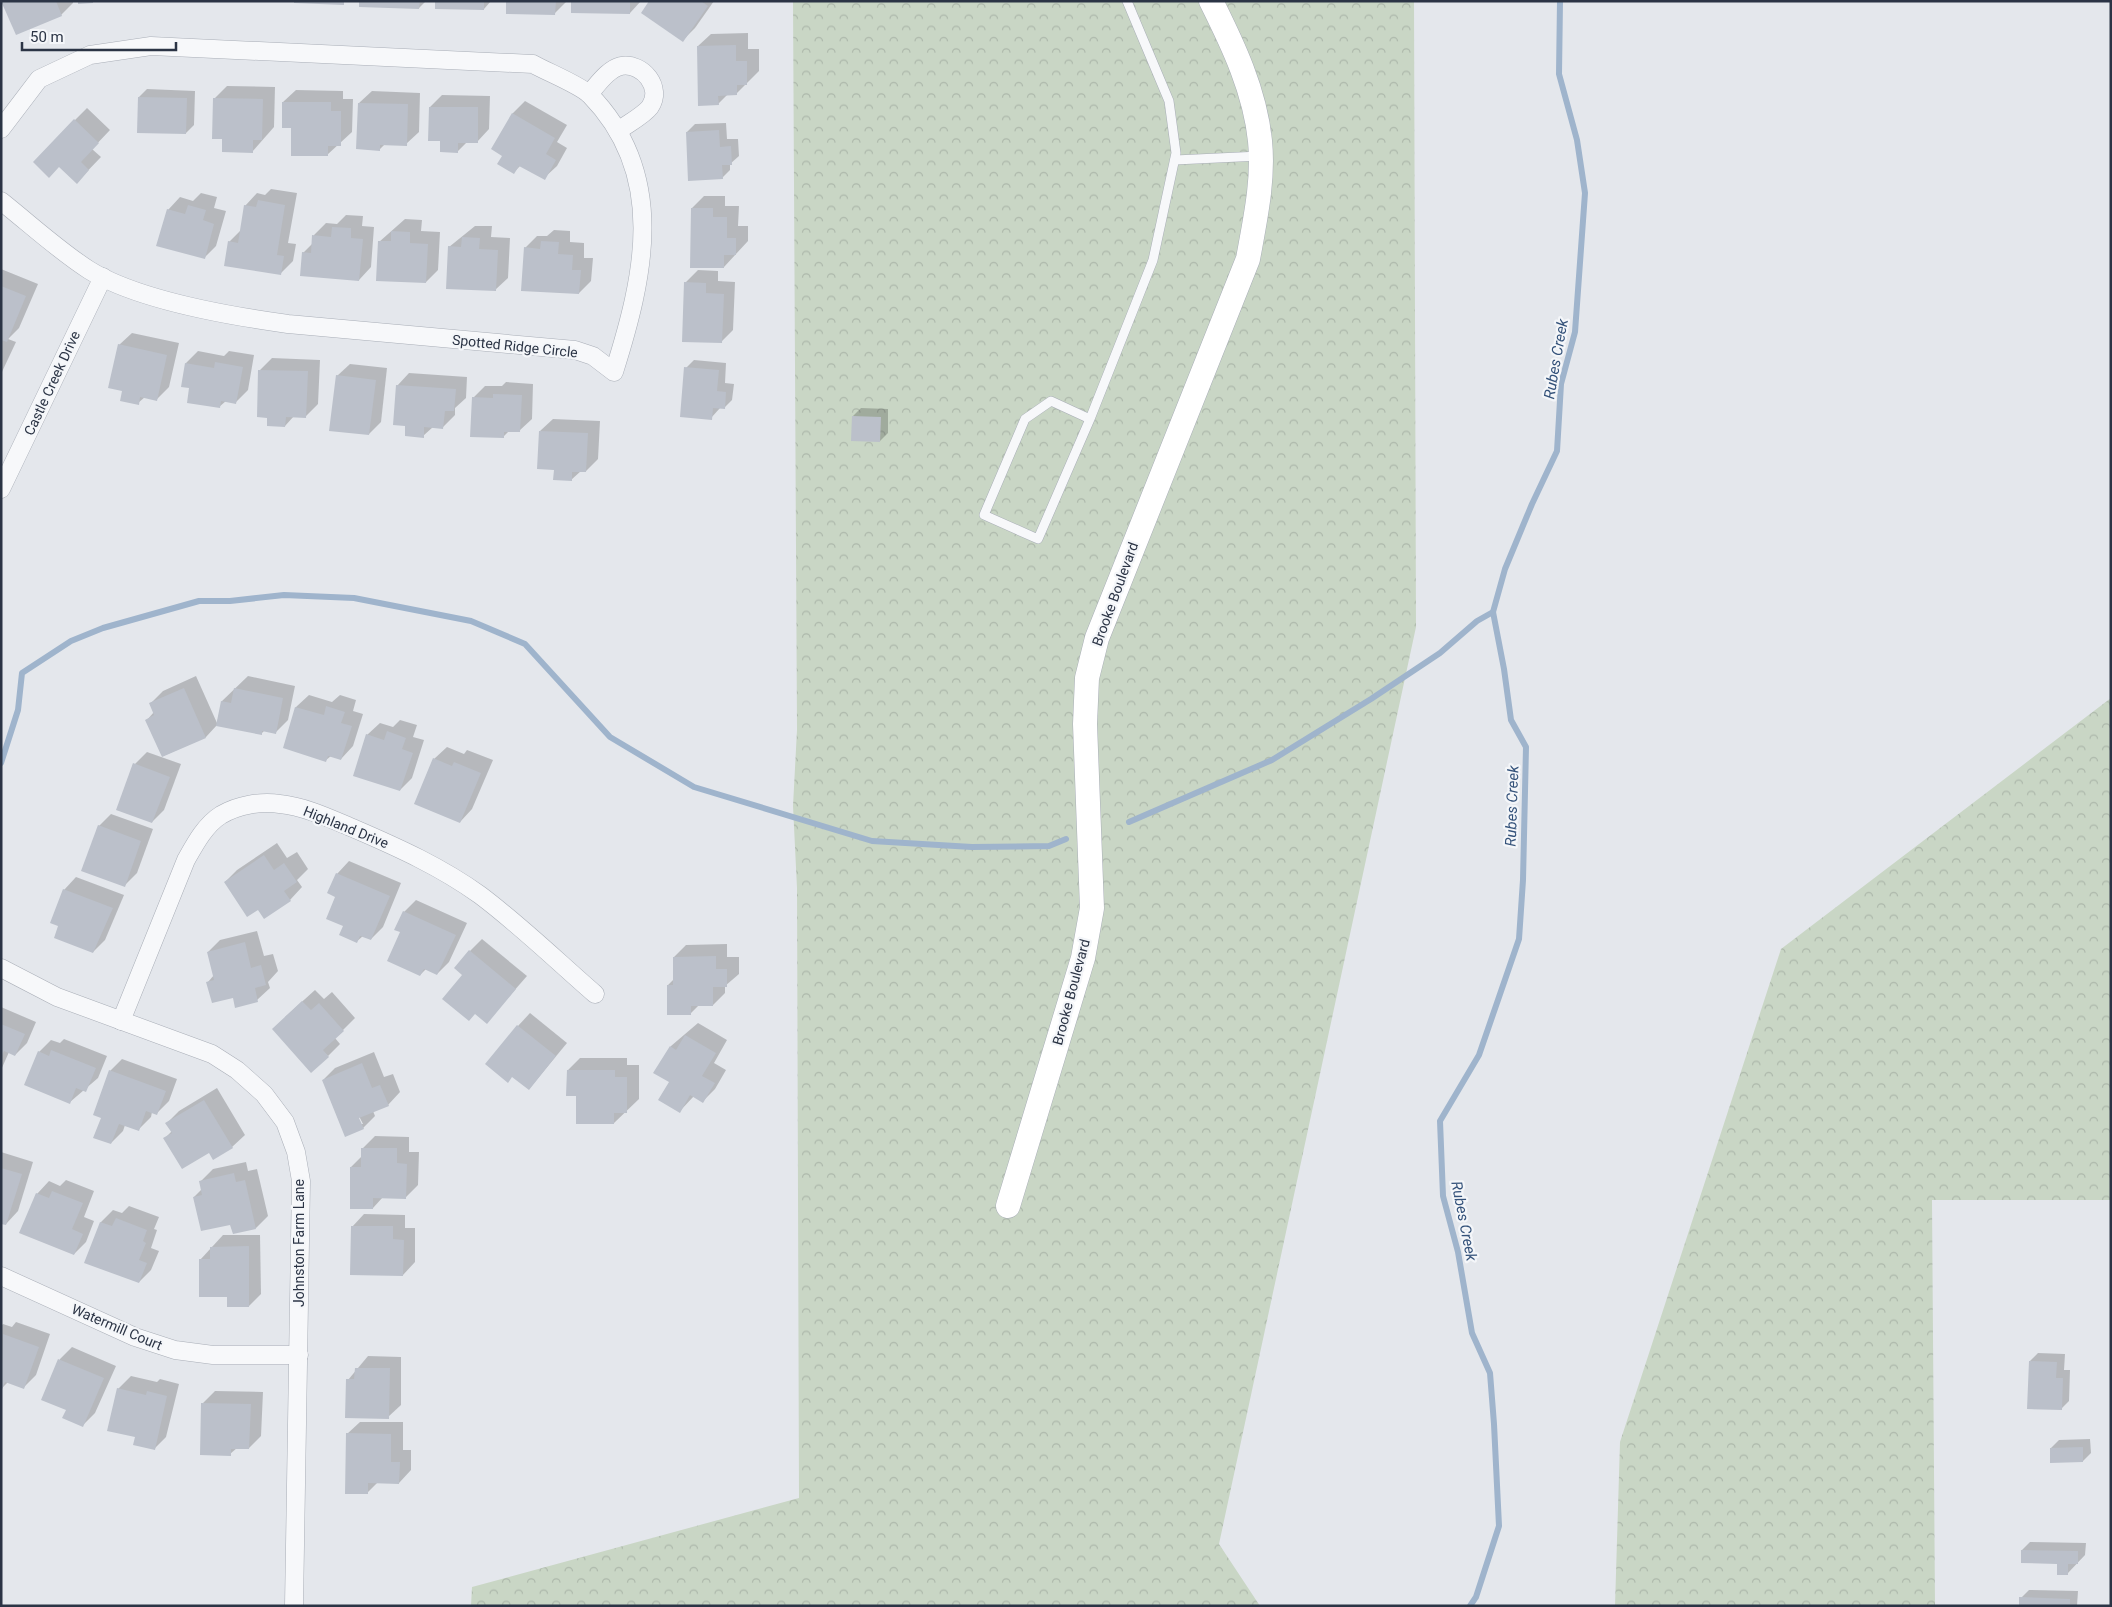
<svg xmlns="http://www.w3.org/2000/svg" width="2112" height="1607" viewBox="0 0 2112 1607" font-family="Roboto,sans-serif">
<style>
.forest{fill:url(#forest-crowns)}
.shadow{fill:#0003;fill-rule:evenodd}
.lines{fill:none;stroke-linecap:round;stroke-linejoin:round}
.stream{stroke:#9fb4cc;stroke-width:6}
.building{fill:#bbc0ca}
.lane-casing{stroke:#a9aeb7;stroke-width:10}
.street-casing{stroke:#a9aeb7;stroke-width:19}
.secondary-casing{stroke:#a9aeb7;stroke-width:25}
.lane{stroke:#f7f8fa;stroke-width:9}
.street{stroke:#f7f8fa;stroke-width:18}
.secondary{stroke:#fff;stroke-width:24}
.labels{text-anchor:middle;stroke-width:4.5;stroke-linejoin:round;paint-order:stroke}
.street-label{font-size:14px;fill:#2b3445;stroke:#f4f6f9}
.water-label{font-size:15px;font-style:italic;fill:#34527a;stroke:#f4f6f9}
</style>
<defs>
<pattern id="forest-crowns" width="20" height="18" patternUnits="userSpaceOnUse" patternTransform="scale(1.25)"><rect width="20" height="18" fill="#c9d6c5"/><path d="M2 6a3 3 0 1 1 6 0M12 15a3 3 0 1 1 6 0" fill="none" stroke="#adb8ab"/></pattern>
</defs>
<rect width="100%" height="100%" fill="#e4e7ec"/>
<g class="forest">
<path d="M793,1h621l2,626 -197,917 41,62h-789l1,-19 327,-89 -2,-610 -4,-82 4,-76z"/>
<path d="M2111,698v502h-179l3,406h-320l5,-164 161,-493z"/>
</g>
<g class="shadow">
<path d="M3,1h70v2l-12,12z"/>
<path d="M361,1h65l-7,7z"/>
<path d="M436,1h55l-7,8z"/>
<path d="M507,1h60l-12,12z"/>
<path d="M572,1h69l-11,12z"/>
<path d="M651,1h63l-19,27 -12,12z"/>
<path d="M748,33v16h11v22l-23,23h-8l-10,10 -20,-58 13,-12z"/>
<path d="M227,86l48,1 -1,40 -22,25 -29,-14 -8,-40z"/>
<path d="M147,89l48,2 -1,34 -8,8 -47,-36z"/>
<path d="M296,90l47,1v8h10l-1,33 -25,23 -44,-53z"/>
<path d="M372,91l48,2 -1,39 -13,12h-21l-5,5 -21,-46z"/>
<path d="M442,95l48,1 -1,33 -12,13h-10l-9,9 -16,-11 -12,-33z"/>
<path d="M525,101l42,24 -10,17 10,6 -10,18 -13,12 -23,-13 -7,7 -10,-17 -11,-6 20,-36z"/>
<path d="M87,108l23,22 -18,19 9,8 -24,25 -2,-62z"/>
<path d="M726,123l1,16h11l1,17 -9,8v6l-8,8 -35,-46 8,-8z"/>
<path d="M271,189l26,4 -9,50 8,1 -3,17 -12,12 -52,-31 12,-12 4,-24 12,-13 8,2z"/>
<path d="M201,193l16,4 -3,11 12,3 -10,35 -12,12 -36,-48 12,-13 13,4z"/>
<path d="M704,196h21v10h14l-1,20h10v15l-24,26 -32,-59z"/>
<path d="M346,215l17,1 -1,10 12,1 -3,40 -12,13 -56,-27 10,-10 1,-8 12,-12 11,1z"/>
<path d="M405,219l17,1 -1,11 19,1 -2,38 -12,12 -47,-40z"/>
<path d="M475,226h17l-1,11 19,1 -2,40 -13,12 -46,-43z"/>
<path d="M554,230l16,1v11l14,1v15h9l-2,23 -12,12 -54,-45 12,-12h10z"/>
<path d="M1,269l37,15 -19,44 -11,11 8,3 -15,32z"/>
<path d="M698,270l20,1v10l17,1 -2,48 -12,12 -36,-59z"/>
<path d="M132,333l47,10 -10,44 -12,12 -12,-2 -7,6 -15,-13 -4,-45z"/>
<path d="M198,351l26,5 5,-5 25,4 -6,35 -12,12 -10,-1 -7,6 -28,-20 -5,-24z"/>
<path d="M272,358l48,2 -2,44 -12,12h-12l-9,10 -17,-10 -8,-46z"/>
<path d="M694,360l32,3 -1,20 9,1 -2,16 -8,8h-4l-9,10 -25,-50z"/>
<path d="M350,364l37,4 -6,54 -12,12 -32,-58z"/>
<path d="M409,373l58,4 -1,21 -11,10v7l-12,12h-10l-10,9 -16,-11 -10,-39z"/>
<path d="M506,382l27,2 -1,35 -13,12h-10l-6,6 -30,-39 12,-12h17z"/>
<path d="M861,408l27,1v24l-8,8 -27,-25z"/>
<path d="M553,419l47,2 -2,38 -12,12h-5l-10,9 -16,-11 -15,-38z"/>
<path d="M196,676l21,47 5,-22 26,-25 47,10 -7,34 -12,12 -11,-2 -4,4 -44,-9 -11,12 -43,19 -16,-36 7,-8 -4,-8 13,-13z"/>
<path d="M309,695l23,7 8,-7 16,5 -3,11 10,3 -10,32 -12,13 -10,-3 -5,4 -42,-13 12,-40z"/>
<path d="M400,720l17,5 -4,12 11,3 -12,38 -12,12 -33,-55 13,-12 13,4z"/>
<path d="M447,747l17,7 3,-4 26,10 -21,49 -12,13 -26,-63z"/>
<path d="M147,752l34,12 -17,46 -12,12 -17,-58z"/>
<path d="M111,814l42,15 -16,44 -13,13 -25,-60z"/>
<path d="M277,843l10,15 10,-6 11,17 -11,11 5,7 -12,13 -26,17 -6,-8 -33,-27 12,-12z"/>
<path d="M349,861l52,22 -18,44 -12,12 -8,-3 -7,6 -11,-17 -8,-29v-22z"/>
<path d="M76,877l48,18 -19,45 -12,12 -29,-62z"/>
<path d="M416,900l51,23 -18,39 -12,12 -11,-5 -6,6 -18,-43 2,-20z"/>
<path d="M257,931l7,25 9,-2 5,17 -10,11 2,6 -13,12 -23,-4 -26,-14 6,-7 -6,-23 12,-12z"/>
<path d="M482,939l45,37 -40,46 -23,-48 6,-23z"/>
<path d="M727,944v13h12v17l-14,12v7l-12,12h-14l-9,9 -22,-29 6,-6v-22l12,-12z"/>
<path d="M315,990l9,9 8,-7 23,26 -20,20 5,6 -12,12 -43,-39z"/>
<path d="M1,1007l35,15 -9,21 -12,12 -6,-3 -8,18z"/>
<path d="M530,1013l37,30 -38,46 -16,-13 5,-50z"/>
<path d="M698,1023l29,17 -13,23 12,7 -11,19 -12,12 -9,-5 -14,15 -9,-29v-36z"/>
<path d="M64,1039l43,17 -9,22 -28,24 -31,-50 12,-12 9,3z"/>
<path d="M374,1052l10,25 9,-3 7,18 -12,13 -15,6 2,5 -12,12 -40,-48 12,-12zM357,1112l6,12h-3z"/>
<path d="M580,1058h47v7h12v34l-25,24 -36,-29 -10,-24z"/>
<path d="M122,1059l55,20 -8,22 -13,13 -4,-2 -1,5 -13,13 -13,-5 -2,6 -12,12 -9,-26 8,-46z"/>
<path d="M217,1088l28,47 -13,12 -23,4 -44,-13 7,-7 -5,-8 12,-12z"/>
<path d="M375,1136l34,1v15h10l-1,33 -12,12h-23l-10,11 -22,-41 11,-11v-7z"/>
<path d="M1,1152l32,10 -15,49 -12,13 -5,-2z"/>
<path d="M246,1162l2,9 9,-2 11,47 -12,12 -25,-4 -37,-27 8,-8 -2,-7 13,-13z"/>
<path d="M66,1180l28,11 -10,26 10,4 -8,21 -12,12 -37,-60 12,-13 11,5z"/>
<path d="M129,1206l30,11 -5,12 3,1 -6,18 8,3 -8,19 -12,12 -53,-20 15,-40 12,-12 9,3z"/>
<path d="M364,1214l41,1v13h10v34l-12,13 -51,-48z"/>
<path d="M223,1235h37l1,59 -12,12 -21,-11 -28,-35z"/>
<path d="M16,1322l34,12 -14,41 -12,12 -16,-5 -6,6 -1,-62 2,-2 9,3z"/>
<path d="M72,1347l44,19 -21,47 -12,12 -15,-16 -25,-10 17,-40z"/>
<path d="M2038,1353l27,1 -1,16h6l-1,31 -8,8 -31,-48z"/>
<path d="M368,1356l33,1v48l-13,12 -40,-37z"/>
<path d="M131,1376l26,6 3,-3 19,5 -13,53 -12,12 -18,-13 -18,-47z"/>
<path d="M215,1391l48,1 -2,44 -12,12h-12l-7,6 -27,-51z"/>
<path d="M360,1422h43v28h8v20l-12,13 -21,-1 -11,11 -20,-59z"/>
<path d="M2090,1439l1,14 -8,8 -32,-13 8,-8z"/>
<path d="M2030,1542l56,1 -1,12 -17,18 -10,-10 -36,-13z"/>
<path d="M2029,1590l49,1 -1,15h-57l1,-8z"/>
</g>
<g class="lines">
<g class="stream">
<path d="M1,763l17,-53 4,-37 49,-32 32,-13 96,-27h31l54,-6 70,3 117,23 54,23 85,93 84,50 178,54 100,6 77,-1 17,-7"/>
<path d="M1129,822l143,-62 99,-61 69,-46 37,-32 16,-9"/>
<path d="M1470,1606l6,-9 23,-71 -5,-102 -4,-51 -18,-40 -14,-81 -15,-56 -3,-75 39,-66 40,-116 4,-59 3,-133 -15,-27 -7,-51 -11,-57 12,-43 27,-65 25,-53 4,-67 14,-52 10,-139 -8,-53 -18,-66 1,-73"/>
</g>
</g>
<g class="building">
<path d="M1,1h55l6,15 -46,19z"/>
<path d="M78,1h15v2l-15,1z"/>
<path d="M294,1h50v4l-50,-2z"/>
<path d="M359,1h61l-1,8 -60,-2z"/>
<path d="M435,1h49v9l-49,-1z"/>
<path d="M506,1h50l-1,14 -49,-1z"/>
<path d="M571,1h59v13l-59,-1z"/>
<path d="M649,1h52l7,5 -25,36 -42,-29z"/>
<path d="M736,45v16h11v24h-10v10l-19,1 1,9 -21,1 -1,-60z"/>
<path d="M138,97l49,1 -1,36 -49,-1z"/>
<path d="M213,98l50,1 -1,41h-9v13l-31,-1v-13h-10z"/>
<path d="M282,102h49v9h10v35h-13v10h-37v-28h-9z"/>
<path d="M358,103l50,1 -1,42 -27,-1v6l-24,-2z"/>
<path d="M429,107h49v36h-20v10l-18,-1v-11h-12z"/>
<path d="M512,113l43,25 -9,16 10,6 -11,20 -26,-14 -5,8 -17,-10 5,-8 -11,-7z"/>
<path d="M74,119l25,24 -18,19 8,8 -12,14 -18,-17 -10,11 -16,-16z"/>
<path d="M719,130l1,17 11,-1 1,19h-10l1,14 -35,2 -2,-49z"/>
<path d="M258,200l27,5 -8,50 7,1 -3,19 -57,-9 4,-25 10,2 6,-38 12,2z"/>
<path d="M188,205l18,5 -3,10 11,4 -9,35 -49,-13 11,-37 18,5z"/>
<path d="M691,208h22v9h14v21h9v17h-12v13h-34z"/>
<path d="M332,227l19,1v10l12,1 -4,42 -59,-5 2,-24 9,1 1,-18 19,2z"/>
<path d="M391,231l19,1v11l18,1 -2,39 -50,-2 2,-40h13z"/>
<path d="M462,237l18,1 -1,11 19,1 -2,41 -50,-2 2,-43 13,1z"/>
<path d="M541,241l18,1 -1,12 15,1 -1,15h9l-2,24 -58,-3 3,-44 16,2z"/>
<path d="M684,282l22,1v10l18,1 -2,49 -40,-1z"/>
<path d="M1,286l25,10 -19,46 -6,-2z"/>
<path d="M118,344l49,11 -10,46 -17,-4 -1,8 -19,-4 2,-10 -14,-3z"/>
<path d="M215,362l28,5 -7,37 -15,-3 -1,7 -33,-5 2,-15 -8,-1 4,-24 29,5z"/>
<path d="M684,367l35,3 -2,21 9,1 -1,17 -12,-1 -1,12 -32,-3z"/>
<path d="M258,370l50,1 -2,47 -20,-1 -1,10 -18,-1v-8l-10,-1z"/>
<path d="M336,375l40,5 -7,55 -40,-4z"/>
<path d="M396,385l60,4 -2,22h-9l-2,18 -19,-2v11l-19,-2v-10l-12,-1z"/>
<path d="M493,394l29,1 -2,37h-16v6l-34,-1 2,-40 21,1z"/>
<path d="M852,416l29,1 -1,25 -29,-1z"/>
<path d="M539,431l49,2 -2,39h-14v9l-19,-1 1,-10 -17,-1z"/>
<path d="M184,688l22,50 -44,19 -17,-37 9,-5 -5,-12z"/>
<path d="M234,688l49,10 -7,36 -14,-3v4l-46,-9 5,-25 10,2z"/>
<path d="M326,706l19,6 -4,11 11,3 -11,34 -13,-4 -2,6 -43,-14 12,-41 29,8z"/>
<path d="M387,731l19,7 -4,11 11,4 -13,38 -47,-15 13,-42 18,6z"/>
<path d="M433,758l19,8 2,-4 27,11 -21,50 -46,-19z"/>
<path d="M133,763l37,14 -18,46 -36,-13z"/>
<path d="M98,825l43,16 -16,46 -44,-16z"/>
<path d="M264,855l10,15 10,-7 13,19 -13,9 7,10 -27,18 -6,-9 -11,7 -23,-35z"/>
<path d="M336,873l54,23 -19,44 -11,-4 -3,7 -18,-8 4,-9 -17,-7 9,-22 -8,-4z"/>
<path d="M63,889l50,19 -20,45 -39,-15 4,-12 -8,-3z"/>
<path d="M403,911l53,24 -19,40 -13,-6 -4,7 -33,-15 13,-29 -6,-2z"/>
<path d="M245,942l6,26 10,-3 5,20 -11,3 3,14 -23,6 -2,-10 -21,5 -6,-21 8,-2 -7,-28z"/>
<path d="M469,950l47,39 -29,35 -12,-10 -6,7 -27,-22 20,-24 -8,-7z"/>
<path d="M716,956v13h11v18h-14v19h-22v9h-24v-30h6v-28z"/>
<path d="M302,1001l9,9 8,-7 25,28 -21,19 6,7 -18,16 -39,-44z"/>
<path d="M1,1024l24,10 -10,22 -11,-5 -3,6z"/>
<path d="M517,1025l39,31 -27,34 -17,-13 -4,6 -23,-19z"/>
<path d="M685,1035l31,18 -14,23 13,7 -12,20 -13,-8 -10,18 -22,-13 11,-18 -16,-9 17,-27 6,4z"/>
<path d="M51,1050l45,18 -10,24 -10,-4 -6,16 -46,-19 14,-34 11,5z"/>
<path d="M362,1063l10,25 8,-3 9,21 -30,12 5,11 -19,8 -23,-57z"/>
<path d="M109,1070l57,21 -9,24 -11,-4 -7,20 -20,-7 -8,20 -18,-6 8,-20 -8,-3z"/>
<path d="M567,1070h48v7h12v36h-13v11h-38v-28h-10z"/>
<path d="M204,1100l29,48 -20,12 -4,-7 -27,16 -19,-31 9,-5 -7,-10z"/>
<path d="M361,1148h36v15l10,1 -1,35 -33,-1v11h-23v-42h11z"/>
<path d="M1,1168l21,6 -16,51 -5,-1z"/>
<path d="M234,1173l2,9 9,-2 11,49 -23,5 -3,-9 -29,6 -8,-34 9,-2 -3,-14z"/>
<path d="M52,1191l31,12 -11,26 11,5 -9,21 -55,-22 17,-40 13,5z"/>
<path d="M116,1218l31,12 -4,11 3,2 -7,17 8,3 -8,20 -55,-20 16,-41 12,4z"/>
<path d="M351,1226h42v13l11,1 -1,36 -53,-1z"/>
<path d="M249,1246v61h-22v-10h-28v-38h11v-12z"/>
<path d="M3,1334l36,13 -15,42 -19,-7 -4,10z"/>
<path d="M58,1359l46,19 -21,49 -21,-9 4,-8 -25,-10z"/>
<path d="M2029,1361l28,1 -1,16h7l-1,32 -35,-1z"/>
<path d="M355,1368h35l-1,51 -44,-1 1,-39h8z"/>
<path d="M117,1388l29,7 1,-4 20,5 -12,54 -22,-5 2,-8 -28,-6z"/>
<path d="M201,1403l50,1 -2,45h-18v7l-31,-1z"/>
<path d="M346,1433l45,1v28h9l-1,22 -31,-1v11h-23z"/>
<path d="M2083,1447v15l-33,1v-15z"/>
<path d="M2021,1550l57,1v13h-10v11h-11v-11l-36,-1z"/>
<path d="M2019,1597l51,2v7h-51z"/>
</g>
<g class="lines">
<g class="lane-casing">
<g id="lane">
<path d="M1175,160l85,-4"/>
<path d="M1090,419l-39,-18 -26,18 -41,96 54,24 52,-120 63,-159 23,-107 -7,-52 -42,-100"/>
</g>
</g>
<g class="street-casing">
<g id="street">
<path d="M589,94c9,-10 19,-25 32,-28 22,-4 42,22 29,41 -7,9 -23,17 -32,24"/>
<path d="M1,129l38,-50 51,-24 61,-9 382,18c14,8 47,21 57,31 78,80 54,182 24,277l-21,-16 -18,-6 -287,-26c-58,-8 -149,-23 -199,-54 -31,-20 -59,-46 -88,-69"/>
<path d="M1,489l102,-212"/>
<path d="M1,968l56,29 155,57 25,16 27,24 21,28 11,30 5,29 -7,425"/>
<path d="M121,1021l65,-161c9,-16 19,-35 35,-45 17,-10 40,-14 59,-11 27,3 51,15 75,25 44,19 86,38 125,66 40,30 77,66 115,99"/>
<path d="M1,1276l134,61 40,13 38,5h86"/>
</g>
</g>
<g class="secondary-casing">
<path id="secondary" d="M1008,1206l75,-248 9,-50 -7,-184 2,-46 10,-40 151,-379c7,-39 16,-79 12,-118 -5,-50 -27,-96 -49,-140"/>
</g>
<use href="#lane" class="lane"/>
<use href="#street" class="street"/>
<use href="#secondary" class="secondary"/>
</g>
<g class="labels">
<g class="street-label">
<text transform="translate(515 346) rotate(6)" y="5">Spotted Ridge Circle</text>
<text transform="translate(52 383) rotate(-65)" y="5">Castle Creek Drive</text>
<text transform="translate(1115 594) rotate(-70)" y="5">Brooke Boulevard</text>
<text transform="translate(346 827) rotate(22)" y="5">Highland Drive</text>
<text transform="translate(1071 992) rotate(-75)" y="5">Brooke Boulevard</text>
<text transform="translate(299 1243) rotate(-90)" y="5">Johnston Farm Lane</text>
<text transform="translate(117 1327) rotate(23)" y="5">Watermill Court</text>
</g>
<g class="water-label">
<text transform="translate(1556 359) rotate(-80)" y="5">Rubes Creek</text>
<text transform="translate(1512 806) rotate(-88)" y="5">Rubes Creek</text>
<text transform="translate(1464 1221) rotate(79)" y="5">Rubes Creek</text>
</g>
</g>
<rect width="2112" height="1607" fill="none" stroke="#2b3445" stroke-width="5"/>
<path d="M22 42v8h154v-8" fill="none" stroke="#2b3445" stroke-width="2.5"/>
<text x="30" y="42" font-size="15" fill="#2b3445" stroke="#f4f6f9" stroke-width="4" paint-order="stroke">50 m</text>
</svg>
